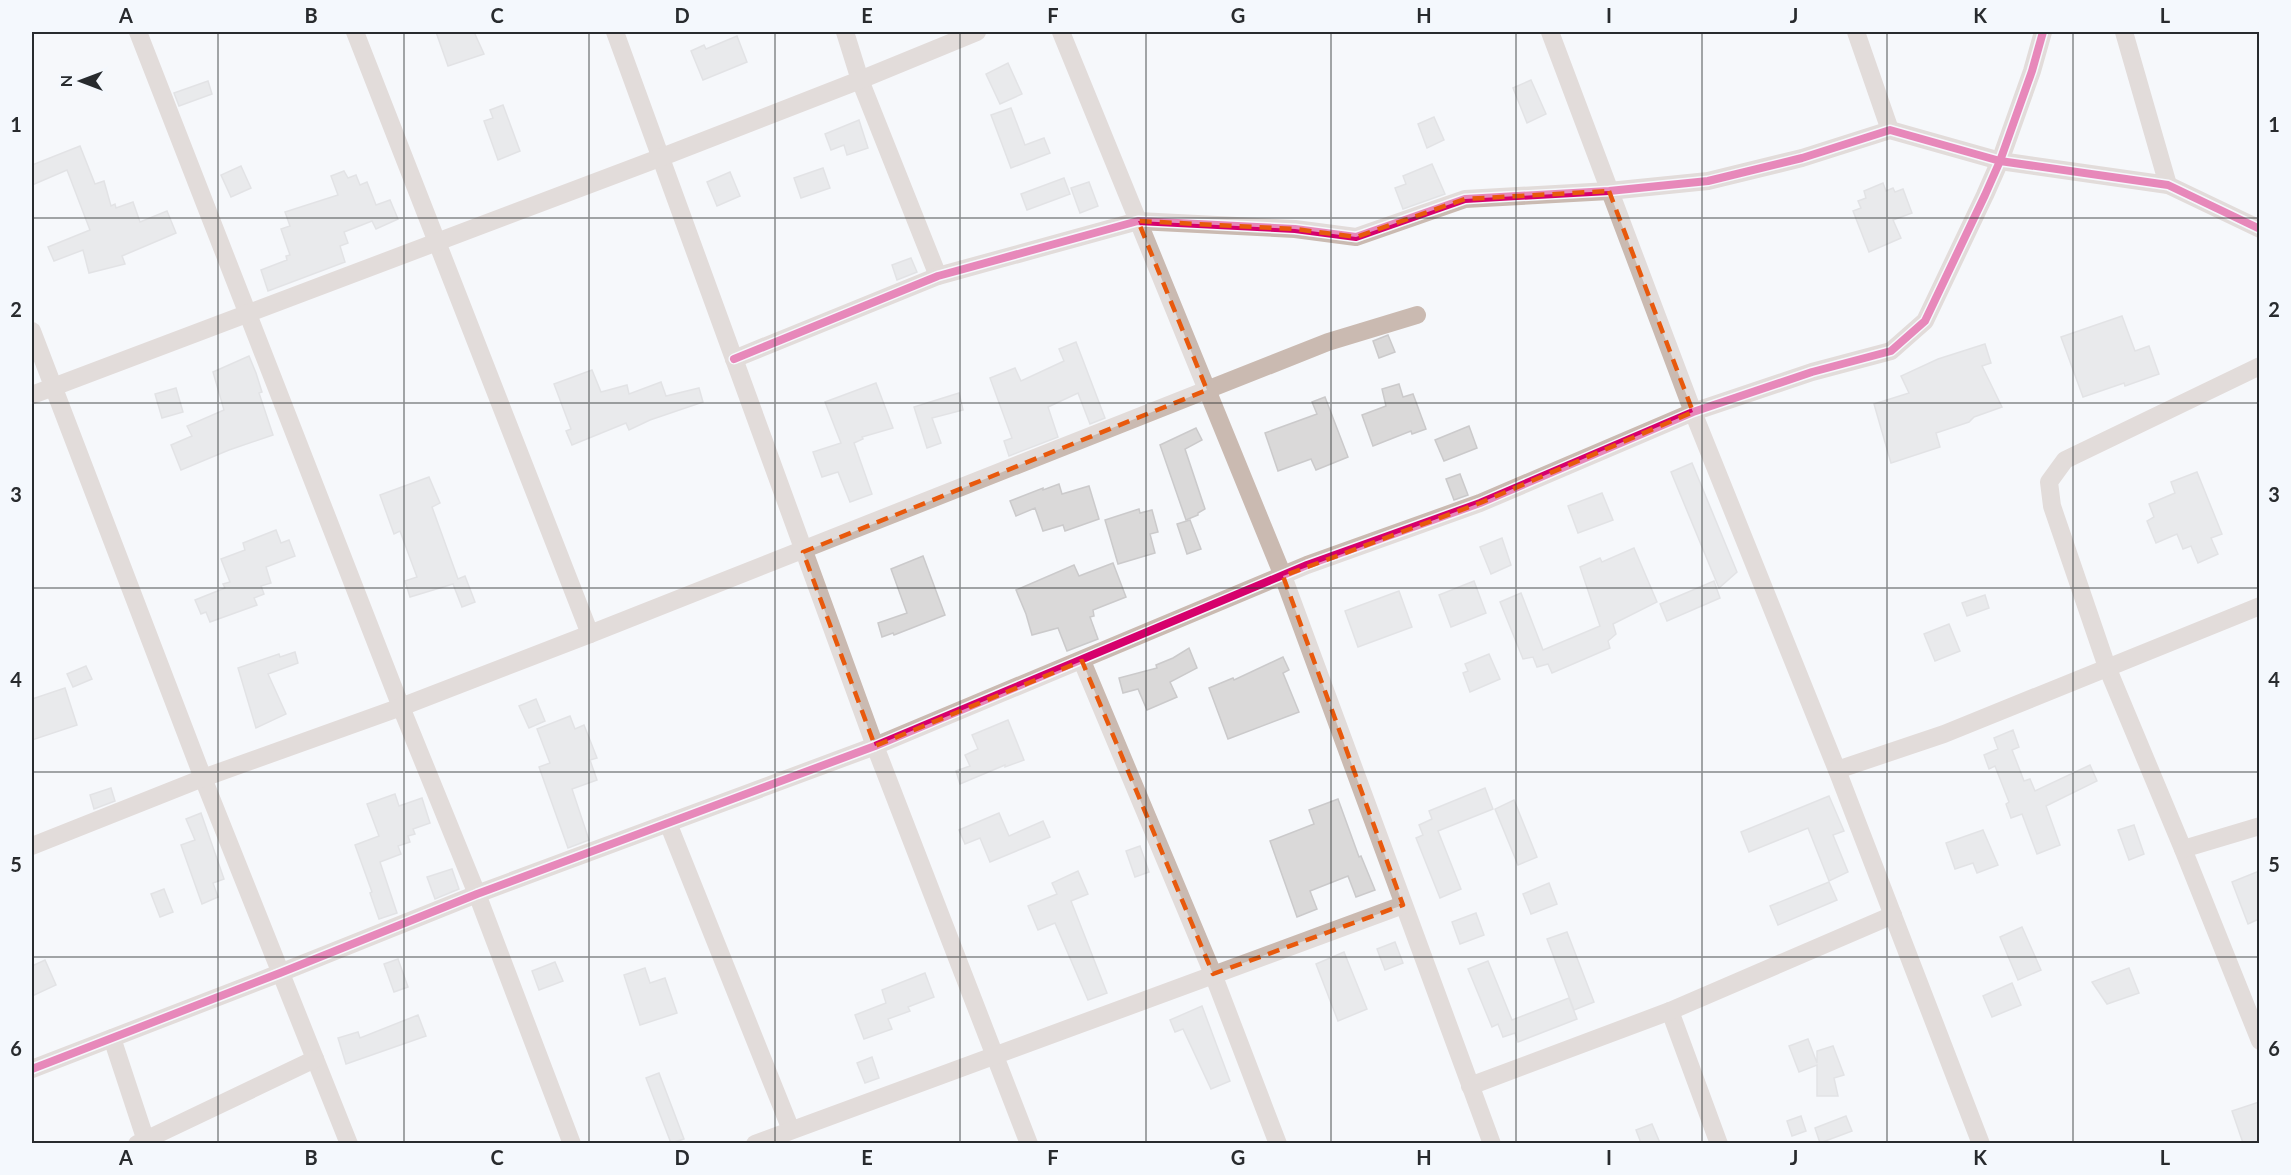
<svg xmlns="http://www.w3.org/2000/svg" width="2291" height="1175" viewBox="0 0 2291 1175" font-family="Lato,sans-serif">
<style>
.building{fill:#dad9d9;stroke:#cbcacb;stroke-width:1.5}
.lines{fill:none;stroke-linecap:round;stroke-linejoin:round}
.minor{stroke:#cabab1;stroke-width:18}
.cycleway-casing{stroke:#f4f8fd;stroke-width:11}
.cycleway{stroke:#d6006c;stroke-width:8}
.marked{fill:none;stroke:#e8590c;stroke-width:4.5;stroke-dasharray:12 8;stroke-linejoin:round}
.grid{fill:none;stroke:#282b2e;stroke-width:1.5;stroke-opacity:0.55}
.neatline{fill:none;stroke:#282b2e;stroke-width:2}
.grid-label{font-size:20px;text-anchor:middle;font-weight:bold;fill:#282b2e}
</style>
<rect width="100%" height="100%" fill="#f6f8fb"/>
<g class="building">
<path d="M436,32h38l10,22 -36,12z"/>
<path d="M737,36l10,26 -44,18 -12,-29 13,-6 2,4z"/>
<path d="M1008,63l14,31 -22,10 -14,-30z"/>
<path d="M1531,80l15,34 -19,9 -14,-35z"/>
<path d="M208,81l4,13 -33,12 -5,-13z"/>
<path d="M503,105l17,46 -22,9 -14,-39 9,-3 -3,-8z"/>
<path d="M1011,108l14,37 19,-7 6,15 -39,15 -20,-53z"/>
<path d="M1434,117l10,23 -17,8 -9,-24z"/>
<path d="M859,120l9,28 -21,7 -3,-10 -13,5 -6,-16z"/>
<path d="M80,146l15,38 9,-3 7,25 4,-2 1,4 17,-6 7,20 27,-11 9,22 -54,23 3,8 -36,9 -6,-23 -29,11 -6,-14 42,-17 -23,-60 -35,15v-20z"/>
<path d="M1432,164l13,30 -42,15 -8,-21 11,-4 -3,-8z"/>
<path d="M241,166l10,22 -20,9 -10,-22z"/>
<path d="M823,168l7,20 -29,10 -7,-20z"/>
<path d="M344,171l4,7 8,-3 4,10 7,-3 9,23 14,-5 8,19 -22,10 -4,-8 -28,11 4,11 -8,3 5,16 -77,29 -7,-21 26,-10 -1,-4 4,-1 -9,-26 9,-3 -5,-14 53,-17 -7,-19z"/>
<path d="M730,172l10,24 -23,10 -10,-24z"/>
<path d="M1064,178l6,16 -43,16 -6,-16z"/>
<path d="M1089,182l9,24 -18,7 -9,-25z"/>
<path d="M1883,183l3,8 7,-3 2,4 8,-3 9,24 -19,7 8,18 -32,14 -16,-41 8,-3 -3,-7 8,-3 -2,-7z"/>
<path d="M911,258l6,14 -20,8 -5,-15z"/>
<path d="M2122,316l13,35 14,-5 10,28 -34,12 -1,-3 -41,14 -22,-60z"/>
<path d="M1388,335l7,17 -16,6 -6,-17z"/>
<path d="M1076,342l29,76 -15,6 -12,-31 -30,14 10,30 -49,19 -5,-15 8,-3 -22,-60 25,-10 6,13 43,-20 -5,-12z"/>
<path d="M1985,344l6,19 -9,3 20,41 -28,10 -5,5 -33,11 4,14 -49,16 -17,-59 35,-11 -8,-17 37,-17z"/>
<path d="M249,356l7,17 6,19 -3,1 14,42 -44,15 -48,20 -10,-25 21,-9 -5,-10 37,-16 -11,-38z"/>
<path d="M592,370l9,22 26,-7 2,9 32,-12 5,14 33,-8 4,14 -53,18 -21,10 -3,-7 -54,22 -6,-14 5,-2 -17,-45z"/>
<path d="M876,383l17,45 -31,9 1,2 -9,4 18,51 -22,8 -12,-30 -16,5 -9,-25 28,-9 -16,-41z"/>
<path d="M1399,384l4,13 10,-3 13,35 -14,5 -1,-3 -38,15 -11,-31 24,-9 -4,-17z"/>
<path d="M176,388l7,24 -21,6 -7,-24z"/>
<path d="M959,393l4,17 -31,8 9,25 -14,5 -13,-41z"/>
<path d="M1325,397l23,60 -32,13 -5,-11 -33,12 -13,-38 52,-19 -5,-12z"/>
<path d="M1469,426l8,22 -33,13 -9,-21z"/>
<path d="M1196,428l6,12 -17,9 20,60 -7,4v2l-12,5 -26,-75z"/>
<path d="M1692,463l45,109 -18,16 -48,-116z"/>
<path d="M2197,472l25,62 -11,4 7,16 -20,9 -7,-17 -8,3 -6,-15 -21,9 -9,-22 7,-4 -5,-13 26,-11 -4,-11z"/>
<path d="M1460,474l8,21 -14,5 -8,-21z"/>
<path d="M429,477l11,26 -8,4 26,72 7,-3 10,26 -13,5 -9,-23 -43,13 -5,-16 12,-4 -17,-46 -6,3 -14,-39z"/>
<path d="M1059,484l3,10 27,-8 10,33 -34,12 -2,-6 -20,6 -8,-23 -19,8 -6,-15 33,-13v2z"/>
<path d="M1602,493l11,27 -35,13 -10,-27z"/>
<path d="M1139,509l1,4 12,-3 6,22 -8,2 5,19 -37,11 -13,-44z"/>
<path d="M1190,520l11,29 -14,5 -10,-30z"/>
<path d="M276,530l5,13 8,-3 6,16 -29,11 5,16 -10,3 3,8 -10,4 3,7 -47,17 -4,-10 -5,2 -6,-14 30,-12 -2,-4 7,-2 -9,-23 24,-9 -2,-7z"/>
<path d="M1502,538l9,27 -20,9 -11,-27z"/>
<path d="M1634,548l23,54 -44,22 3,10 -8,7 2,7 -58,25 -4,-9 -11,3 -4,-10 -10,2 -23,-57 21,-9 22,57 57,-24 -20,-59 20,-9 2,4z"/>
<path d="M923,556l22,59 -51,20 -1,-2 -11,4 -4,-14 29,-10 -16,-44z"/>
<path d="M1113,563l13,34 -33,13 1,6 -4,1 8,22 -31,12 -9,-23 -26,7 -6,-21 -10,-24 58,-25 5,11z"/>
<path d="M1474,581l12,32 -35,14 -12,-32z"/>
<path d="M1714,581l6,17 -53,23 -7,-17z"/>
<path d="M1399,591l13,36 -54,20 -13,-36z"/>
<path d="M1985,595l4,13 -22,8 -5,-13z"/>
<path d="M1949,624l11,27 -25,10 -11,-27z"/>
<path d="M1189,648l8,20 -27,14 7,15 -30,13 -9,-21 -15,4 -4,-15 38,-10 -1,-3 17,-7z"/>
<path d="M295,652l3,11 -30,11 18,40 -30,14 -18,-60 41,-14 1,3z"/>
<path d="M1489,654l11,25 -30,13 -7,-19 5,-2 -3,-7z"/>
<path d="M1283,657l6,13 -6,3 16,39 -71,27 -19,-51 24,-10 1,2z"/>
<path d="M86,666l6,13 -19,8 -6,-13z"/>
<path d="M65,688l12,37 -45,15v-41z"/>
<path d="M536,699l9,22 -16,7 -10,-22z"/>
<path d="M570,716l5,13 9,-4 13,33 -7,2 7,20 -25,9 17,51 -21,8 -29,-81 11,-4 -13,-34z"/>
<path d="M1008,720l16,40 -19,7v-2l-45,19 -4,-13 14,-5 -5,-11 13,-6 -6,-14z"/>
<path d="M2013,730l6,17 -7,3 12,31 6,-2 5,12 55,-26 7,16 -51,25 14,39 -23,9 -15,-40 -11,4 -5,-14 3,-2 -14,-36 -6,3 -5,-14 14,-6 -4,-11z"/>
<path d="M111,788l4,13 -21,8 -4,-14z"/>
<path d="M1485,788l8,21 -55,22 23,58 -21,9 -24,-60 7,-3 -4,-10 13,-6 -3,-8z"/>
<path d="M395,794l4,12 23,-8 8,25 -17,6 2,5 -7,2 2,6 -12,4 3,8 -21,8 17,51 -18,6 -9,-26 2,-1 -17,-47 24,-9 -12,-32z"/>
<path d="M1829,796l15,35 -11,4 15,37 -19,9 -21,-53 -59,24 -8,-20z"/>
<path d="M1338,799l21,58 2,-1 14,34 -19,7 -8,-21 -38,15 7,18 -20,8 -27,-76 44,-17 -5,-14z"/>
<path d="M1514,800l23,57 -19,8 -23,-56z"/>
<path d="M201,813l23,66 -11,4 5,14 -16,7 -21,-59 14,-5 -9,-21z"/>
<path d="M999,813l10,23 34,-15 7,16 -60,25 -10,-24 -15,6 -6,-14z"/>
<path d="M2134,825l10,29 -15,6 -11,-30z"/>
<path d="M1983,830l15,35 -21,8 -4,-10 -18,6 -9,-26z"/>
<path d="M1140,846l9,26 -14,5 -9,-26z"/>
<path d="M452,869l7,20 -24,10 -8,-22z"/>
<path d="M1078,871l10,23 -17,7 36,92 -19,7 -33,-77 -17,7 -10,-24 29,-12 -5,-11z"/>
<path d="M2259,871v48l-11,5 -16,-42z"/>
<path d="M1829,882l8,18 -59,25 -8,-19z"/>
<path d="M1549,883l8,21 -26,10 -8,-20z"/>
<path d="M164,889l9,23 -13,5 -9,-23z"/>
<path d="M1476,913l8,22 -24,9 -8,-22z"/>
<path d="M2022,927l19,43 -23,10 -18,-43z"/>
<path d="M1567,932l27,70 -20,8 -27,-71z"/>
<path d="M1395,942l8,21 -18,7 -8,-21z"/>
<path d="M1344,952l23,57 -29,12 -22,-57z"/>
<path d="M398,959l10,28 -14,5 -10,-28z"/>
<path d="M45,960l11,25 -24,11v-30z"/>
<path d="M1488,961l24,59 57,-22 8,21 -59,23 -3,-9 -12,4 -5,-13 -6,3 -24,-58z"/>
<path d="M555,962l8,19 -24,9 -7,-19z"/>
<path d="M645,968l5,15 15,-5 12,35 -37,12 -16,-50z"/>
<path d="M2129,968l10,25 -32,11 -15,-22z"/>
<path d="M925,973l9,24 -26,10 2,4 -22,8 4,10 -28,10 -9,-24 31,-12 -4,-13z"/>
<path d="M2012,983l9,22 -29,12 -9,-21z"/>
<path d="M1202,1006l28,75 -19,8 -28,-60 -8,3 -5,-12z"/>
<path d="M418,1015l8,21 -80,28 -8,-26 20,-6 2,6z"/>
<path d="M1808,1039l9,24v-12l16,-5 11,29 -10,3 4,18h-21v-31l-18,7 -10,-26z"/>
<path d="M872,1057l7,21 -14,5 -8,-20z"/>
<path d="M659,1073l25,66 -13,4 -25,-65z"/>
<path d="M2259,1102v41h-16l-11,-32z"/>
<path d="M1801,1116l5,15 -14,5 -5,-15z"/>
<path d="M1846,1116l6,15 -32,12 -5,-15z"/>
<path d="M1652,1124l8,19h-19l-5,-13z"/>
</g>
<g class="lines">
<g class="minor">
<path d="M138,32l263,675 76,187 95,250"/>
<path d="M355,32l235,602"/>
<path d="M615,32l260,714 154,398"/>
<path d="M845,32l15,48 78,196"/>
<path d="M1061,32l222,544 209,568"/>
<path d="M1550,32l143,380 144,358 144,374"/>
<path d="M1856,32l34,98"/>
<path d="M2124,32l44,153"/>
<path d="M32,331l171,447 146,366"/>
<path d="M734,359l204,-83 200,-55 157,8 61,8 109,-38 144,-8 99,-10 94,-23 88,-28 110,31 168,24 92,44"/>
<path d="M2260,366l-195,94 -16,22 3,24 55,161 76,182 77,192"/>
<path d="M32,395l630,-238 198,-77 117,-48"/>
<path d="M1082,661l131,313 65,170"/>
<path d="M1837,770l107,-36 316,-128"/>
<path d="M668,823l123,307"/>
<path d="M32,846l171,-68 198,-71 189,-73 738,-292 89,-27"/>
<path d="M2183,849l77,-23"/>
<path d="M1670,1011l49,133"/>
<path d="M112,1038l35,106"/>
<path d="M32,1069l248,-96 197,-79 398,-148 432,-181 173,-62 213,-91 119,-40 79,-21 34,-30 60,-126 15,-34 32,-90 11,-39"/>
<path d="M1470,1086l200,-75 223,-96"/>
<path d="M137,1144l178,-85"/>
<path d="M755,1144l648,-239"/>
</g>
<g class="cycleway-casing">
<g id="cycleway">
<path d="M734,359l204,-83 200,-55 157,8 61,8 109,-38 144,-8 99,-10 94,-23 88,-28 110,31 168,24 92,44"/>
<path d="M32,1069l248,-96 197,-79 398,-148 432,-181 173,-62 213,-91 119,-40 79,-21 34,-30 60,-126 15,-34 32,-90 11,-39"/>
</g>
</g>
<use href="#cycleway" class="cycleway"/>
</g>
<path d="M0 0H2291V1175H0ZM1609,191l84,221 -213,91 -197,73 120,329 -190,69 -131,-313 -207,85 -72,-194 404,-162 -69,-169 157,8 61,8 109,-38z" fill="#f6f8fb" fill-opacity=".55" fill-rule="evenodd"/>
<path class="marked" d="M1609,191l84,221 -213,91 -197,73 120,329 -190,69 -131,-313 -207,85 -72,-194 404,-162 -69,-169 157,8 61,8 109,-38z"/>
<path class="grid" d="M218,32v1112M404,32v1112M589,32v1112M775,32v1112M960,32v1112M1146,32v1112M1331,32v1112M1516,32v1112M1702,32v1112M1887,32v1112M2073,32v1112M32,218h2228M32,403h2228M32,588h2228M32,772h2228M32,957h2228"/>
<rect width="2291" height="1175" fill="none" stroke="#f4f8fd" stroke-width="66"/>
<g transform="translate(81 81) rotate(270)" stroke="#f4f8fd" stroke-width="4.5" paint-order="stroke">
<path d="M0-4.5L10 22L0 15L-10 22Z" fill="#282b2e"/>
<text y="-9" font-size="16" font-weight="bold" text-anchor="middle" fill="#282b2e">N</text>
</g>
<rect x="33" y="33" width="2225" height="1109" class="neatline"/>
<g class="grid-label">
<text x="126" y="23">A</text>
<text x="311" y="23">B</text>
<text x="497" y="23">C</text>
<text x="682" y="23">D</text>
<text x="867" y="23">E</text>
<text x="1053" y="23">F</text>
<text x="1238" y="23">G</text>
<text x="1424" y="23">H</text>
<text x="1609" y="23">I</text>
<text x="1794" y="23">J</text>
<text x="1980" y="23">K</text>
<text x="2165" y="23">L</text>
<text x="16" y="132">1</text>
<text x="2274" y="132">1</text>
<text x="16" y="317">2</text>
<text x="2274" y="317">2</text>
<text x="16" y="502">3</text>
<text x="2274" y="502">3</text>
<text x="16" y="687">4</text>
<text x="2274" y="687">4</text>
<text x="16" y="872">5</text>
<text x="2274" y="872">5</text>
<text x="16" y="1056">6</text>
<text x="2274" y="1056">6</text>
<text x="126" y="1165">A</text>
<text x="311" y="1165">B</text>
<text x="497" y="1165">C</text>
<text x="682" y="1165">D</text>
<text x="867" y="1165">E</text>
<text x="1053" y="1165">F</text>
<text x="1238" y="1165">G</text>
<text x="1424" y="1165">H</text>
<text x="1609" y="1165">I</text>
<text x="1794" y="1165">J</text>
<text x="1980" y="1165">K</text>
<text x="2165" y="1165">L</text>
</g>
</svg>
